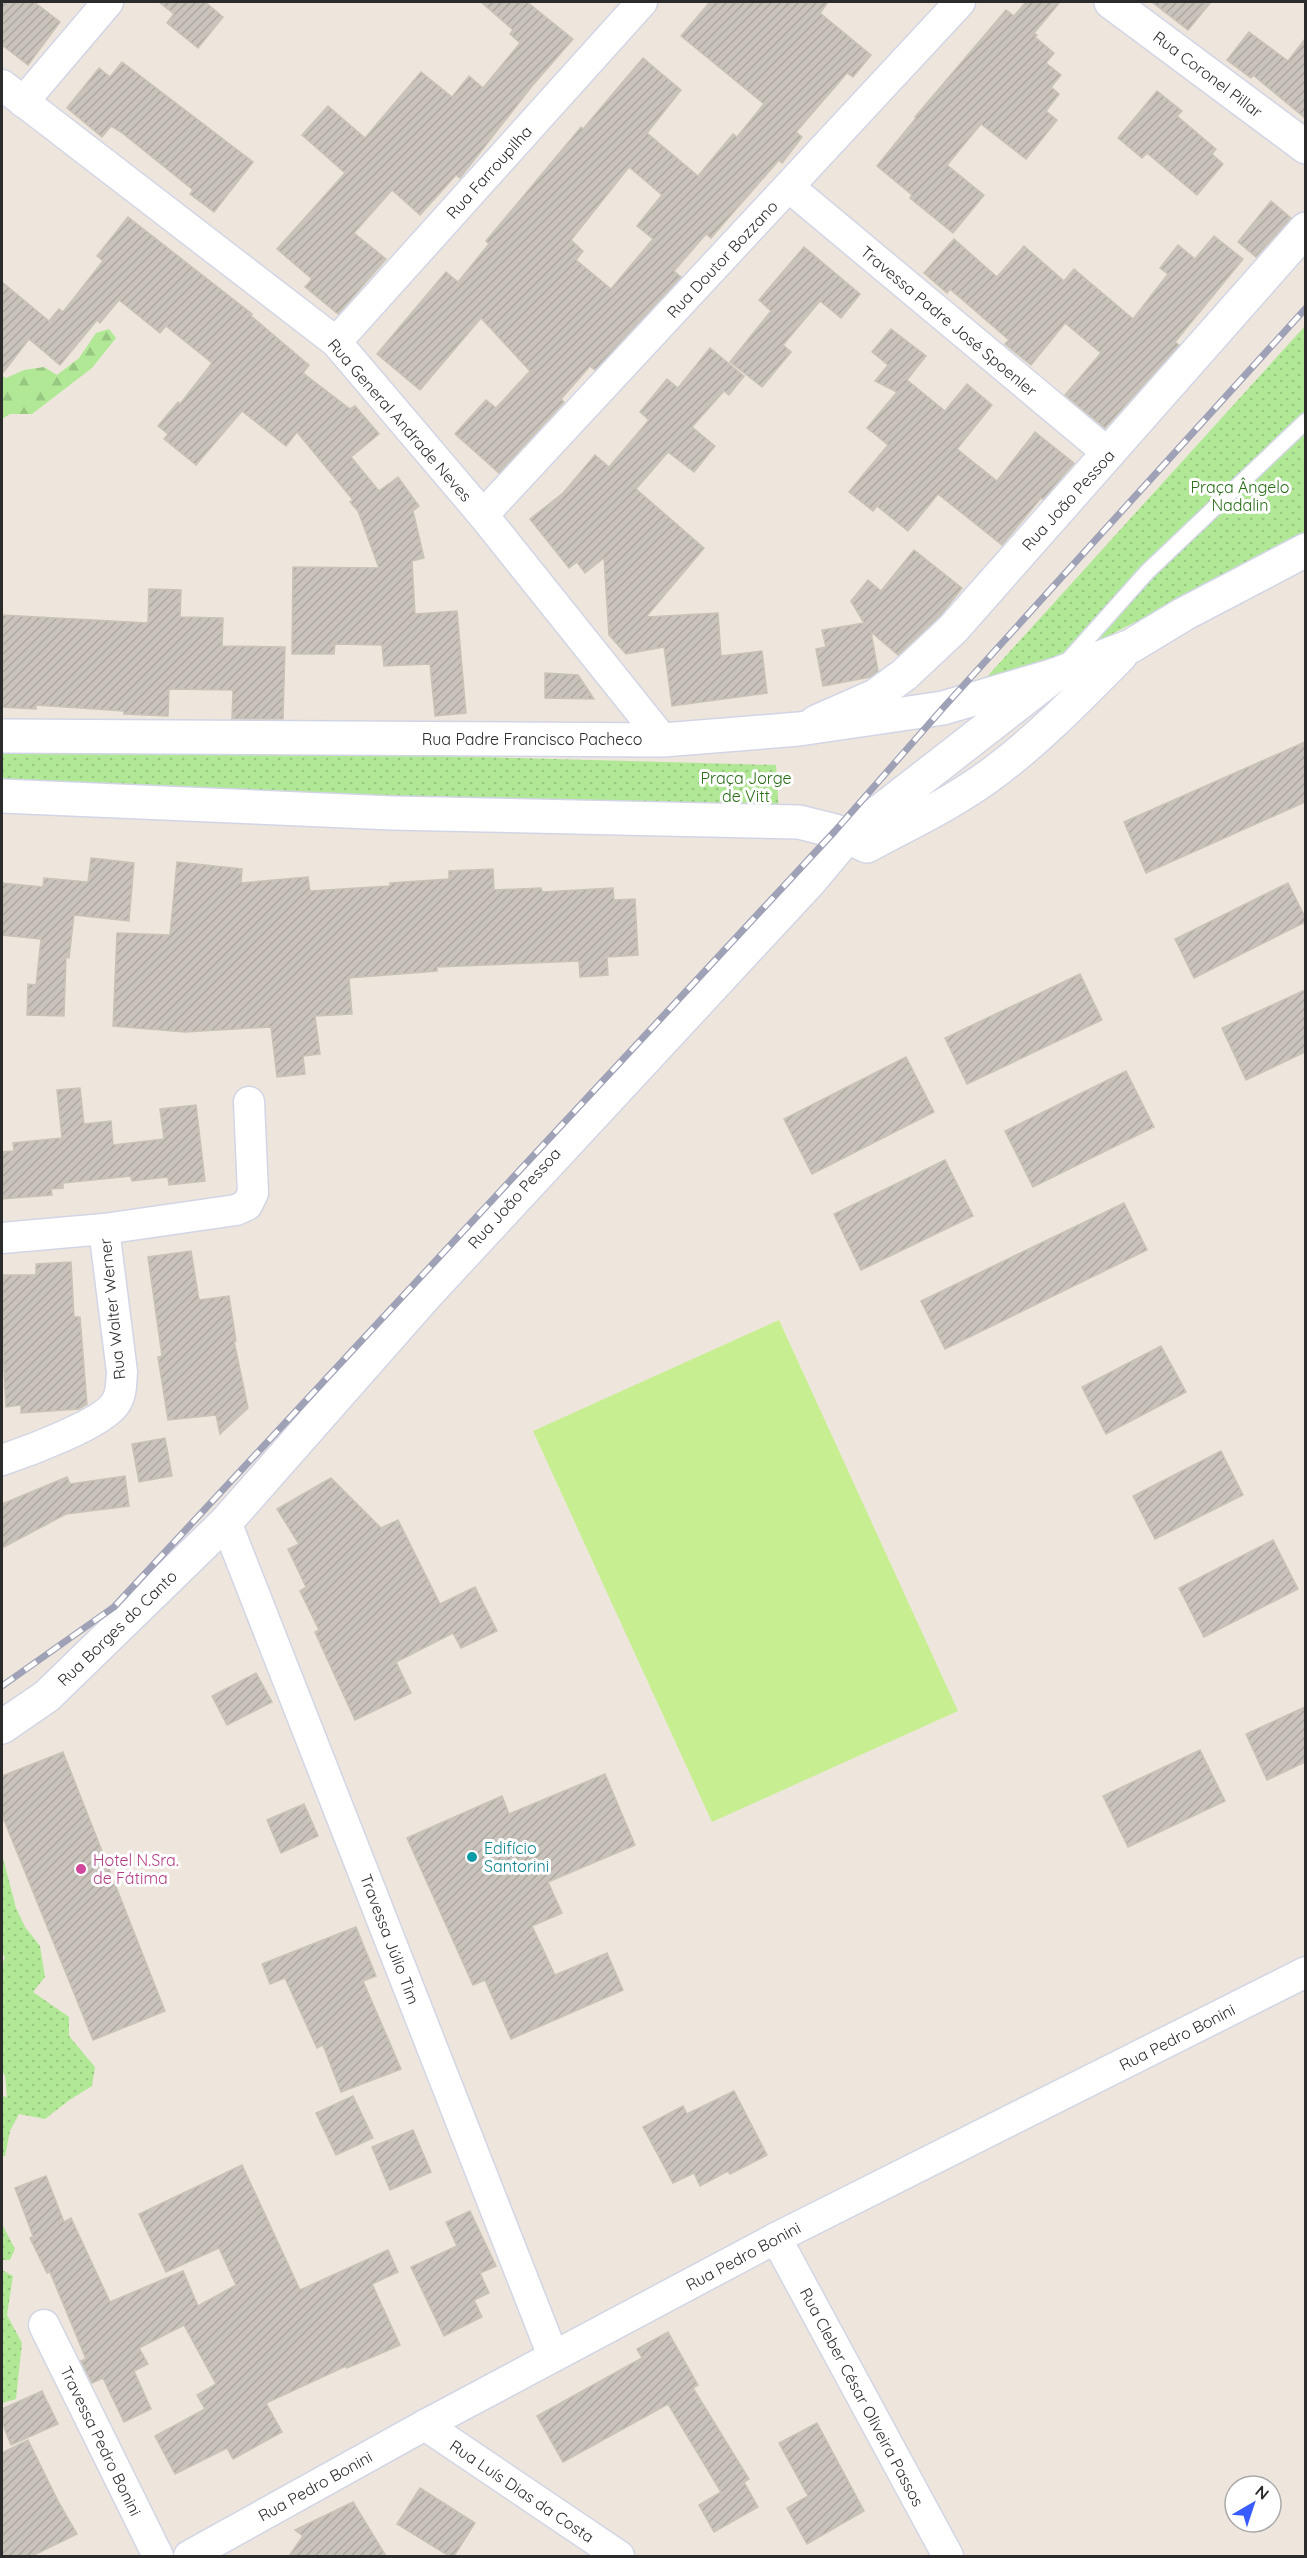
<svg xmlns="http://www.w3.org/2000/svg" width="1307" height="2558" viewBox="0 0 1307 2558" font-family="Quicksand,sans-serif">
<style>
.forest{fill:url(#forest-firs)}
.park{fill:url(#park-dots)}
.pitch{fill:#c7ef91}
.building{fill:url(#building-hatch);stroke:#c9c3b6;stroke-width:1.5;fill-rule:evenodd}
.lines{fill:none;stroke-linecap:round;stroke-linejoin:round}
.service-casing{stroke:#d2d5e5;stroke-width:18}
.minor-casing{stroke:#d2d5e5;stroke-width:33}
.tertiary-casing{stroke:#d2d5e5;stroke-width:36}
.secondary-casing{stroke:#d2d5e5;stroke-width:36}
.service{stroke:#fff;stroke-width:15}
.minor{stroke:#fff;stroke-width:30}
.tertiary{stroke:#fff;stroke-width:33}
.secondary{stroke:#fff;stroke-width:33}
.rail-casing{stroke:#9fa2b7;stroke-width:7}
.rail{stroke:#fff;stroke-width:4.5;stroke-dasharray:14;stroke-linecap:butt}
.culture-dot{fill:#0f9aa8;stroke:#fff;stroke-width:2}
.hotel-dot{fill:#d1479c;stroke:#fff;stroke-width:2}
.labels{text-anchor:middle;stroke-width:6;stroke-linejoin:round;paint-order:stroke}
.street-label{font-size:16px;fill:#2b2b2b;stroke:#fff}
.park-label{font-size:16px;fill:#286d16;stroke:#fff}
.culture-label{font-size:16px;fill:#0d838f;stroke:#fff;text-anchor:start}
.hotel-label{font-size:16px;fill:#b23c85;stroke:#fff;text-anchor:start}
</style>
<defs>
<pattern id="forest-firs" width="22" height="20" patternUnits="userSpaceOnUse" patternTransform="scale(1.5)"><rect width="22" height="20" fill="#b1e896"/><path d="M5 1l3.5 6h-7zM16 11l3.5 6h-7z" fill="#98c781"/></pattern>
<pattern id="park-dots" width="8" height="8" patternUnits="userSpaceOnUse" patternTransform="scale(1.5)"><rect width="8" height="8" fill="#b1e896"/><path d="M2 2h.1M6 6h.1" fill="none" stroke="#98c781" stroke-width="1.8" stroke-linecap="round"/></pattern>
<pattern id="building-hatch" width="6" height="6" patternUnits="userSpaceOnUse" patternTransform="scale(1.5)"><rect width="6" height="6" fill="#c9c3bc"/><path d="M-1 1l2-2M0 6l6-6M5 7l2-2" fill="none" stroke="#ada8a2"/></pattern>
</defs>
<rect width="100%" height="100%" fill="#eee6dc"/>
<path class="forest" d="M109,329l7,9 -24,30 -60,46h-22l-8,5v-43l4,2 18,-8 20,-3 13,8 22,-17 17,-25z"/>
<g class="park">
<path d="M1305,326v210l-217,110 -104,34z"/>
<path d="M2,744l774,21 3,48 -777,-28z"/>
<path d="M2,1854l14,54 9,19 15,19 5,31 -12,15 36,25v19l26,31 -3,19 -24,15 -23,18 -26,-5 -9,17 -5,25h-3v-60l5,1 -2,-22 -3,-3v-108l3,-6 -3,-6z"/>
<path d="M2,2224l13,25 -5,11h-8z"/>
<path d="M2,2270l11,6 -6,39 15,28 -6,56 -14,4z"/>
</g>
<path class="pitch" d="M779,1320l179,391 -246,111 -179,-391z"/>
<g class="building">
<path d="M2,2h32l26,20 -32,43 -26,-20z"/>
<path d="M159,2h46l18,15 -25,31 -31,-25 7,-9z"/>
<path d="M481,2h46l46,37 -41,47 -72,92 -4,-3 -36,40 -28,-25 -38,43 32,26 -48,55 -33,-27 7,-8 -35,-30 68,-76 -43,-38 26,-29 37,32 56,-66 31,25 17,-21 14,12 37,-45 -10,-9 3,-4z"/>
<path d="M710,2h118l-8,11 51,42 -18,22 -6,-4 -51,59 6,5 -20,26 -3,-3 -68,78 -5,-4 -32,37 7,6 -86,93 -5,-4 -29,33 3,3 -65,71 -44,-39 31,-34 10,8 34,-37 -49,-53 -61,72 -43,-36 69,-82 12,10 31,-38 -3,-3 95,-114 2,2 60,-71 38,32 -34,43 51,43 35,-42 4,3 27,-33 -83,-68zM629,167l33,28 -25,31 16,13 -42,50 -35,-29 7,-9 -12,-11z"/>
<path d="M1026,2h34l-26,31 3,2 -2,2 19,16 -8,10 15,12 -10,12 8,7 -13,17 11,9 -31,39 -45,-35 -34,41 37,30 -31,38 -43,-35 2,-3 -35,-29 39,-48 -1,-1 91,-107 8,6z"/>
<path d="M1152,2h59l-23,28z"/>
<path d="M1249,32l39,29 17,-22v79l-52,-43 -2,3 -24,-18z"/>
<path d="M122,62l131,100 -39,50 -24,-18 3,-4 -72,-58 -10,-6 -9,11 -35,-29 32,-40 11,9z"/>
<path d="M1157,91l25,20 -5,5 39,33 -4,5 11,10 -26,31 -50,-42 -5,5 -24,-20z"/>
<path d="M1271,201l20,17 -35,39 -18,-15z"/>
<path d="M128,217l124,97 -1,2 58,49 -6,8 47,36 5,-3 24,28 -28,23 28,34 19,-14 21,29 -6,5 11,47 -12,3 3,53 42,-3 9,102 -31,3 -5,-52 -46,2 -2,-21 -47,-1 -1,10h-42l1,-87 86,1 -21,-57 -8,-9 3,-2 -56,-68 -11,14 -44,-35 -46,54 -32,-26 4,-5 -10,-8 20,-24 2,2 32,-41 -46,-37 -6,7 -41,-33 -19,23 -3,-3 -37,45 -31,-26 -27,35v-92l47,39 10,-12 4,3 40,-51 -6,-5z"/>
<path d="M1214,236l29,23 -68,83 4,3 -74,83 -40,-33 36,-42 -36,-30 -34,42 -26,-21 4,-4 -59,-51 -3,4 -23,-20 30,-34 43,38 27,-31 40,35 10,-12 59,50 35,-45 -8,-6 18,-23 17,14z"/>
<path d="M804,247l56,47 -19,24 -21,-17 -37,44 8,7 -29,35 -32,-25 41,-51 -12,-11z"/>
<path d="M891,329l35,27 -19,24 38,31 22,-27 25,21 -35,44 40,32 38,-49 39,31 -31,36 -2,-1 -39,47 -64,-51 -30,37 -31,-25 -4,5 -24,-19 39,-47 -21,-17 30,-36 -22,-11 13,-16 -16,-13z"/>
<path d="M710,348l34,28 -15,19 -5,-4 -32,36 23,19 -21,26 -26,-20 -32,37 68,59 -58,69 72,-4 3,43 41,-5 5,42 -95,13 -8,-59 -38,7 -17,-19 -5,-77 -19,15 -8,-11 -8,6 -39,-49 33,-26 32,-38 14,12 40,-47 -9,-8 27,-33 11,9z"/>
<path d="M914,550l48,38 -22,28 -42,39 -27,-23 7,39 -8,6 -47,9 -7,-37 10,-2 -4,-17 42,-7 -13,-22 17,-21 13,11z"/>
<path d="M149,589l32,1 -1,27 43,1 -1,28 63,1 -2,72h-51l1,-29 -64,-1 -1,27 -44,-2v-3l-88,-6v4l-34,-2v-92l146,8z"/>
<path d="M545,673l33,2 16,24 -49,-1z"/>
<path d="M1305,742v60l-159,71 -22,-51z"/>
<path d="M91,858l43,5 -5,58 -55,-6 -5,43 -3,-1 -2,59 -37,-1 1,-31 8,1 5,-46 -39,-4v-52l41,4 1,-9 44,4z"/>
<path d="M177,862l65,7 -1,14 67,-6 2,14 80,-5v-3l59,-4v-8l44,-2 1,21 47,-2 1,4 71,-4 1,12 21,-1 3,56 -31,2 1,18 -28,2 -1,-16 -142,6v4l-88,7 3,36 -37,2 5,38 -17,2 2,18 -28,3 -6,-50 -86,5 -72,-6 4,-93 53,2z"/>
<path d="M1288,883l17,34v5l-111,56 -19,-39z"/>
<path d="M1080,974l22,46 -135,64 -22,-46z"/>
<path d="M1305,990v62l-59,28 -24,-52z"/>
<path d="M906,1057l28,55 -122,62 -28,-55z"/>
<path d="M1126,1071l28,56 -121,60 -28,-56z"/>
<path d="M80,1088l4,36 27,-3 2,24 51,-6 -4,-30 36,-4 9,76 -36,4 -1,-8 -36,4 -1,-5 -68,7v5l-12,1 1,6 -50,4v-47l12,-1 -1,-8 49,-5 -5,-48z"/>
<path d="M945,1160l28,56 -112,54 -27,-56z"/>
<path d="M1124,1203l23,47 -202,99 -24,-48z"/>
<path d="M191,1251l8,49 30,-4 7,45h-2l14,67 -28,26 -4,-19 -48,5 -10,-63 4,-1 -14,-99z"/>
<path d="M71,1262l3,55h6l7,87 -8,5 -58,4v-8l-15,2 -4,-75v-57h34v-11z"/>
<path d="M1161,1346l25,46 -80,42 -24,-47z"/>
<path d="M165,1438l7,38 -33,6 -7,-38z"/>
<path d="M1221,1451l22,44 -88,44 -22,-43z"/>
<path d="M125,1476l4,30 -63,8 -64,34v-44l65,-27 3,7z"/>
<path d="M331,1478l50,50 17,-8 42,84 35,-17 22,44 -36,17 -8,-15 -57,29 15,31 -56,27 -40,-88 4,-2 -19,-39 6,-4 -18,-38 11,-5 -22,-35z"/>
<path d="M1273,1540l25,49 -94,48 -25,-49z"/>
<path d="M256,1673l16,29 -45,23 -15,-29z"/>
<path d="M1305,1707v55l-38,18 -21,-46z"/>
<path d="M1200,1750l25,51 -97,46 -25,-51z"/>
<path d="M63,1752l102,259 -72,29 -91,-225v-39z"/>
<path d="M605,1774l30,71 -87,37 14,31 -30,13 23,49 52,-22 16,37 -112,49 -26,-59 -12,5 -66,-147 95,-42 7,18z"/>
<path d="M304,1804l14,32 -37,17 -14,-33z"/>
<path d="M356,1927l20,49 -13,5 38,88 -60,23 -18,-47 -6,3 -32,-70 -15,6 -8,-20z"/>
<path d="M734,2091l33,64 -37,19 -2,-3 -28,15 -6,-13 -21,10 -30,-56 40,-21 4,8z"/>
<path d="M353,2096l20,42 -37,17 -20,-42z"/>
<path d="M413,2130l18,42 -41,18 -18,-43z"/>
<path d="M242,2165l58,125 88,-40 10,22 -26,12 28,61 -53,23 -1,-2 -80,37 16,29 -49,27 -6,-11 -52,26 -20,-38 50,-27 -8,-14 19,-11 -32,-59 -45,23 9,16 -14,7 17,38 -27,13 -21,-44 -11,5 -11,-22 5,-2 -36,-87 -3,1 -17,-35 3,-2 -18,-48 31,-12 18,46 7,-4 39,84 73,-31 15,35 38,-21 -17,-37 -53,24 -27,-58z"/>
<path d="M470,2211l26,55 -16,7 9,20 -15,7 8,17 -38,19 -33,-69 46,-21 -11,-24z"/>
<path d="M668,2332l30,53 -5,3 56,91 -5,3 14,25 -44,25 -15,-27 22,-13 -53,-88 -105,58 -26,-46 105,-58 -5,-9z"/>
<path d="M42,2391l16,33 -47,21 -9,-23v-13z"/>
<path d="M817,2423l47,88 -57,33 -20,-36 21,-12 -29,-53z"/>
<path d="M28,2440l31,63 18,31 -45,22h-30v-103z"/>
<path d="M420,2488l55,35 -21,33h-5l-52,-32z"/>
<path d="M353,2502l33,54h-97l14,-20 -8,-6z"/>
</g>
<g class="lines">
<g class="service-casing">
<path id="service" d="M1065,664l82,-92 159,-151"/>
</g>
<g class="minor-casing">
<g id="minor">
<path d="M2,85l334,257 147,173 180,225"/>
<path d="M23,102l85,-100"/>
<path d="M789,187l320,267"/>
<path d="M336,342l306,-340"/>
<path d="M483,515l477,-513"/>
<path d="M2,1238l102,-9 132,-19 11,-5 6,-12 -4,-91"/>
<path d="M2,1460c24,-8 100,-36 113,-56 7,-9 6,-22 7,-32l-18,-143"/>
<path d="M226,1522l327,834"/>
<path d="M776,2238l172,318"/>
<path d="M44,2325l114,231"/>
<path d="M425,2425l194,131"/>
<path d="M189,2556l236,-131 351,-187 530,-266"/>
</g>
</g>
<g class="tertiary-casing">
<g id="tertiary">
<path d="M1111,2l195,145"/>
<path d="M816,722l59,-26 29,-21 49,-46 353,-400"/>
</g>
</g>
<g class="secondary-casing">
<g id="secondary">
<path d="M2,736l661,4 136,-11 144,-21 112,-33 76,-29 53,-32 122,-64"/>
<path d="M2,796l390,17 407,9 36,9 32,15c44,-24 90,-45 130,-76 45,-34 84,-75 124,-115"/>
<path d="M2,1727l45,-31 179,-174 199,-226 385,-415 37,-44 208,-162"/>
</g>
</g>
<use href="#service" class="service"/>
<use href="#minor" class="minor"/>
<use href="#tertiary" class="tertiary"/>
<use href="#secondary" class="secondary"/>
<g class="rail-casing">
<path id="rail" d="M2,1686l112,-79 721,-776 108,-123 363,-400"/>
</g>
<use href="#rail" class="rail"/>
</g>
<circle class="culture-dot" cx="472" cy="1857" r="6"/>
<circle class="hotel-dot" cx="81" cy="1869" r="6"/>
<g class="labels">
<g class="street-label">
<text transform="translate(1208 74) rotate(37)" y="6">Rua Coronel Pillar</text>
<text transform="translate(489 172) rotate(-48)" y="6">Rua Farroupilha</text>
<text transform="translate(722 259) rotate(-47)" y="6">Rua Doutor Bozzano</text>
<text transform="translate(949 321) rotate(40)" y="6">Travessa Padre José Spoenler</text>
<text transform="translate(400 420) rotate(49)" y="6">Rua General Andrade Neves</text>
<text transform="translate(1068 500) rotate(-48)" y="6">Rua João Pessoa</text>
<text x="532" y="745">Rua Padre Francisco Pacheco</text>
<text transform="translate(514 1198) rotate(-48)" y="6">Rua João Pessoa</text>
<text transform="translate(112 1309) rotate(-96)" y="6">Rua Walter Werner</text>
<text transform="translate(117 1628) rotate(-44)" y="6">Rua Borges do Canto</text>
<text transform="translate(390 1939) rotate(69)" y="6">Travessa Júlio Tim</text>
<text transform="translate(1177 2037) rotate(-27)" y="6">Rua Pedro Bonini</text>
<text transform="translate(743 2256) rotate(-28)" y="6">Rua Pedro Bonini</text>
<text transform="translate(862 2397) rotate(62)" y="6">Rua Cleber César Oliveira Passos</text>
<text transform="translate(101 2441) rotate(64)" y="6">Travessa Pedro Bonini</text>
<text transform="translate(315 2486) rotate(-29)" y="6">Rua Pedro Bonini</text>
<text transform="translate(522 2491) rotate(34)" y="6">Rua Luís Dias da Costa</text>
</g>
<g class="park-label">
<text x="1240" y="493">Praça Ângelo<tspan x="1240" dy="18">Nadalin</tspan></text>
<text x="746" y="784">Praça Jorge<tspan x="746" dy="18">de Vitt</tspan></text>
</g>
<g class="culture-label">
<text x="484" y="1854">Edifício<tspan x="484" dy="18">Santorini</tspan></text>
</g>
<g class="hotel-label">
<text x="93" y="1866">Hotel N.Sra.<tspan x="93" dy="18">de Fátima</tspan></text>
</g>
</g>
<rect width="1307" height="2558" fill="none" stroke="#2b2b2b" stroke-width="6"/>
<g transform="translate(1253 2504) rotate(39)"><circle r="28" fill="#ffffff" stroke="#aaaaaa" stroke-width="1.5"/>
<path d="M0-4.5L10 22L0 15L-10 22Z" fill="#385cff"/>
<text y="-9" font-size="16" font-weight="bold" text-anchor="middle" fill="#2b2b2b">N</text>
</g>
</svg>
